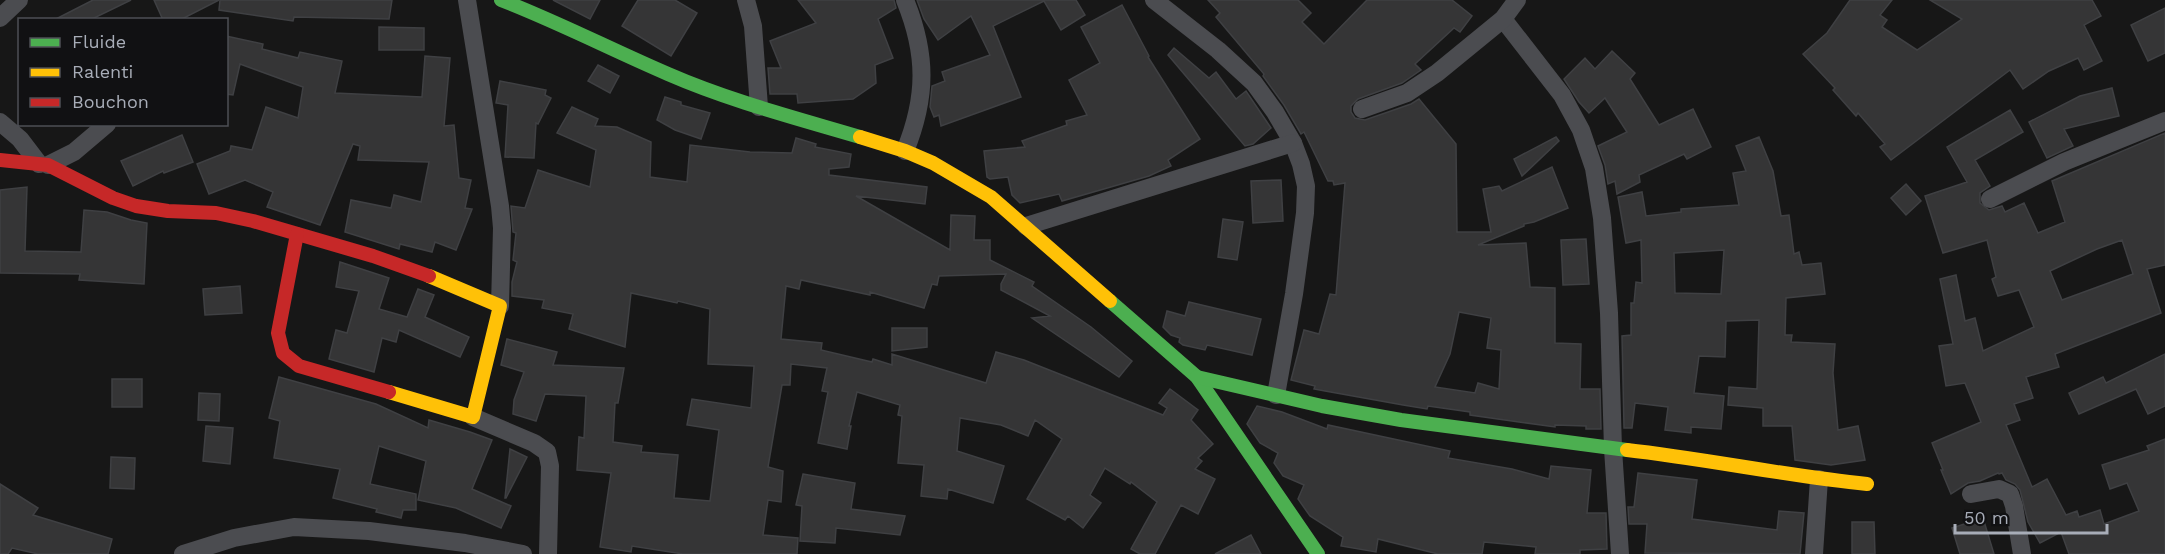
<svg xmlns="http://www.w3.org/2000/svg" width="2165" height="554" viewBox="0 0 2165 554" font-family="'Work Sans',sans-serif">
<style>
.building{fill:#353536;stroke:#3f4043;stroke-width:1.5;fill-rule:evenodd}
.lines{fill:none;stroke-linecap:round;stroke-linejoin:round}
.street{stroke:#4b4c50;stroke-width:18}
.fast{stroke:#4caf50;stroke-width:14}
.slow{stroke:#ffc107;stroke-width:14}
.jam{stroke:#c62828;stroke-width:14}
</style>
<rect width="100%" height="100%" fill="#171717"/>
<g class="building">
<path d="M93,0h38l-41,20h-36z"/>
<path d="M154,0h65l-39,20h-17z"/>
<path d="M220,0h172l-3,19 -95,-2 -1,4 -74,-11z"/>
<path d="M553,0h47l-10,19z"/>
<path d="M638,0h37l22,13 -26,43 -49,-30z"/>
<path d="M798,0h96l2,8 -18,11 15,39 -18,7 1,18 -23,16 -55,4 -1,-9h-27l-2,-26h13l-11,-27 46,-18z"/>
<path d="M917,0h159l9,15 -24,15 -17,-29 -51,25 28,71 -80,29 -2,-11 -5,2 -4,-10 2,-21 13,-5 -3,-9 48,-17 -19,-39 -33,24 -14,-21z"/>
<path d="M1208,0h90l13,13 -9,9 22,22 43,-44h85l20,16 -12,16 -6,-4 -39,36 6,6 -19,13 -44,16 -7,7v6l4,6 10,2 46,-16 8,-5 37,45 1,88h34l-8,-43 16,-3 3,5 50,-24 16,41 -34,14 -10,2v2l-46,19 48,-2 4,44 25,1v55l26,1 -1,45h20l1,40h-15v-3l-31,-1v2l-85,-12v-3l-42,-6 -1,3 -24,-4 -78,-14 -11,-2 1,-3 -24,-6 13,-50 15,4 11,-40 6,1 9,-112 -11,2 -1,-4h-5l-24,-49 -3,2 -17,-29 -21,-29 1,-2 -48,-57 4,-4zM1459,312l32,6 -4,30 14,2 -2,39 -21,-6 -3,10 -40,-6 15,-33z"/>
<path d="M1850,0h42l-12,15 7,5 -5,7 35,23 45,-31 -32,-19h162l9,16 -17,9 18,36 -18,9 -6,-12 -29,13 -26,18 -13,-19 -119,90 -11,-13 5,-3 -27,-31 -2,3 -23,-26 2,-2 -32,-34 24,-21z"/>
<path d="M1122,5l27,51 -1,1 52,82 -32,21 3,6 -22,10 -87,25 -3,-7 -39,9 -8,-8 -4,-18 -18,2 -3,-2 -3,-26 41,-4 -3,-6 45,-16 -1,-4 21,-6 -18,-35 31,-17 -19,-36z"/>
<path d="M2165,8v45l-17,8 -17,-36z"/>
<path d="M379,27l45,1v22h-45z"/>
<path d="M226,36l37,8 -1,5 36,9 2,-6 42,9 -7,32 87,4 3,-41 25,2 -6,68 10,-1 5,53 12,2 -6,28 7,1 -16,41 -21,-8 -3,10 -32,-8 -1,5 -54,-17 6,-32 40,8 3,-13 27,7 8,-40 -71,-2 2,-14 -7,-2 -33,81 -53,-18 6,-15 -28,-12 -36,14 -12,-30 33,-13 1,-5 21,4 14,-43 32,11 5,-31 -63,-23 -7,31 -7,-1z"/>
<path d="M1174,48l35,30 7,-6 20,27 10,-8 25,37 -18,16 -8,2 -77,-91z"/>
<path d="M1612,51l23,22 -5,6 29,46 34,-16 18,38 -24,12 -3,-5 -45,21 1,7 -23,12 -2,-13 -7,3 -3,-19 -7,-19 29,-14 -22,-34 -16,15 -10,-11 -15,-23 21,-21 10,11z"/>
<path d="M598,65l21,11 -9,17 -22,-12z"/>
<path d="M500,81l46,9 -1,5 6,3 -13,26 -2,-1 -2,35 -29,-1 3,-52 -12,-2z"/>
<path d="M2112,88l7,28 -55,13 9,17 -26,12 -18,-36 51,-26z"/>
<path d="M665,97l16,5v3l29,8 -9,26 -26,-9 -18,-10z"/>
<path d="M572,107l26,12 -3,7 22,1 34,15 -1,35 37,5 3,-37 60,7 42,1 4,-15 20,6 -1,3 36,7 -2,13 -20,2v6l98,12 -2,17 -69,-8 94,54 1,-35 24,1 -1,24h16v20l44,22 -2,4 59,41 41,34 -13,16 -87,-59 18,-2 -49,-26v-6l5,-10 -67,2 -2,9 -5,-1 -8,24 -54,-16v3l-69,-15 -2,9 -13,-3 -5,53 41,4 -1,7 51,12 1,-3 19,6v-11l94,29 10,-31 28,8 139,55 4,-7 -8,-5 11,-14 28,21 -7,10 22,24 -15,14 4,3 -7,8 20,10 -17,35 -17,-9 -26,49h-15l-9,-5 26,-47 -26,-20 -1,2 -25,-16 -15,27 11,8 -18,25 -15,-12 -3,4 -38,-21 35,-60 -27,-19 -7,16 -27,-11 -41,-7 -3,33 47,15 -11,37 -45,-14 -1,10 -26,-3 3,-31 -26,-2 4,-47 -4,-1 2,-10 -43,-13 -8,34h2l-4,23 -29,-6 10,-51 -6,-1 5,-23 -36,-4 -1,21h-8l-14,82 15,4 -2,31 -13,-2 -5,35 35,3 -1,16h-114l-51,-8 -1,6 -31,-5 11,-74 -34,-3 2,-33 5,1 2,-42 -41,-2 -9,27 -23,-7 1,-14 10,-28 -23,-7 6,-26 50,13 -4,13 71,3 -6,35h-3l-2,39 29,4 -1,6 37,3 -4,43 36,3 9,-71 -32,-5 5,-26 59,9 3,-42 -46,-2 2,-55 -32,-8 -1,2 -46,-10 -6,54 -56,-18 4,-15 -31,-6 2,-8 -32,-4v-14l5,-20 -4,-2 3,-27 -3,-1 -2,-26 14,2 13,-38 52,17 6,-37 -39,-17z"/>
<path d="M2010,110l13,22 -48,28 15,26 -10,7v10l9,7 13,-4 3,6 19,-9 14,30 27,-11 -13,-41 113,-48v132l-18,4 14,44 -106,41 4,13 -33,10 7,21 -19,6 6,16 -14,5 26,62 15,-8 19,36 11,-4 2,6 21,-7 4,14 35,-13 -12,-28 -17,6 -8,-24 47,-15 -2,-4 18,-7v115h-96l-8,-22 -21,11 -12,-21 -8,-32 -5,-6 -9,-4 -4,-7 -3,1 -1,-1 -18,8 -12,2 -17,11 -10,-24h2l-11,-27 49,-21 -16,-39 -19,3 -7,-40 14,-2 -13,-65 16,-4 9,46 10,-3 8,33 51,-24 -15,-37 -21,6 -6,-17 4,-2 -9,-37 -44,13 -18,-57 42,-14 -20,-35zM2122,240l11,34 -71,26 -12,-29 47,-22z"/>
<path d="M182,135l11,27 -29,11 -1,-2 -30,15 -12,-25z"/>
<path d="M1556,137l3,4 -37,35 -8,-17z"/>
<path d="M1759,137l14,34 8,45 8,-1 5,39 5,-2 3,13 19,-2 4,31 -39,4 -1,37h7l-1,7 44,2 -2,29 5,57 20,-4 7,34 -34,5 -36,-5 -3,-34h-29v-18l-35,-3 1,-18 28,2 2,-69 -33,1 -1,36 -26,-1 -5,37 30,3 -3,33 -30,-2v6l-26,-3 3,-23 -33,-4 -3,25h-8l-2,-92 9,-1v-32h3l2,-21 6,1 -1,-43 -15,3 -8,-46 24,-5 4,24 35,-4v-3l58,-4 -6,-32 13,-2 -10,-25zM1724,250l-3,44 -46,-1 -1,-40z"/>
<path d="M1281,180l2,41 -30,2 -2,-42z"/>
<path d="M1906,184l15,17 -15,14 -15,-17z"/>
<path d="M27,187l-2,64 56,1 3,-42 23,2 24,8 16,3 -3,61 -65,-4 1,-6 -80,-1v-83z"/>
<path d="M1223,219l20,3 -6,38 -19,-3z"/>
<path d="M1586,239l3,45 -26,1 -2,-45z"/>
<path d="M340,262l49,16 -10,31 28,8 11,-28 16,6 -9,22 44,20 -9,20 -61,-27 -3,12 -14,-4 -8,34 -45,-13 7,-29 11,3 12,-42 -23,-4z"/>
<path d="M240,286l2,27 -37,2 -2,-26z"/>
<path d="M1189,302l72,17 -9,36 -45,-10 -2,5 -22,-5 -4,-3 1,-4 -9,-3 -8,-8 4,-16 18,5z"/>
<path d="M892,328h35v19l-35,4z"/>
<path d="M2165,354v52l-17,8 -12,-25 -57,25 -10,-21 34,-16 3,6z"/>
<path d="M279,377l97,27 52,24 1,-8 41,12 22,8 -20,49 39,17 -10,22 -45,-20 -38,-8 8,-39 -47,-15 -9,38 46,10v16h-13l-2,8 -25,-6 1,-3 -44,-11 7,-29 -66,-11 6,-37 -11,-3z"/>
<rect x="112" y="379" width="30" height="28"/>
<path d="M199,393l21,1 -1,27 -21,-1z"/>
<path d="M1257,406l25,6 45,17 1,-4 122,26 -2,7 64,11 37,10 2,-13 40,4 -4,43h19l1,36 -27,1v4h-45l1,-7 -52,-5 -2,12h-44l-60,-15 -2,13 -35,-6 2,-9 -33,-21 -12,-17 6,-14 -21,-9 -9,-13 4,-10 -18,-10 -13,-19z"/>
<path d="M206,426l27,2 -3,36 -27,-3z"/>
<path d="M510,449l17,8 -21,41h-1z"/>
<path d="M111,457l24,1 -1,31 -24,-1z"/>
<path d="M1638,473l59,7 -5,39 85,11 2,-19 25,2 -4,41 -155,-1 2,-29h-18l-1,-17h6z"/>
<path d="M803,474l52,9 -4,26 54,7 -5,19 -64,-7 -1,15 -35,-2 2,-35 -6,-1z"/>
<path d="M0,484l38,24 -5,7 79,24 -4,15h-70l-26,-6 -4,6h-8z"/>
<path d="M1983,518l11,36h-34l-8,-26z"/>
<path d="M1852,522h22l1,32h-23z"/>
<path d="M1251,535l10,19h-46z"/>
</g>
<g class="lines">
<g class="street">
<path d="M467,0l33,206 2,22 -2,78"/>
<path d="M746,0l7,26 6,81"/>
<path d="M905,0c22,54 22,97 0,151"/>
<path d="M1154,0l64,50 36,33 21,29 18,31 8,21 5,22 -1,27 -11,81 -18,101"/>
<path d="M0,18l19,-18"/>
<path d="M1503,19l59,76 19,35 13,38 8,50 7,95 4,136 7,105"/>
<path d="M1362,109l45,-16 30,-20 66,-54 14,-19"/>
<path d="M0,122l20,17 19,25"/>
<path d="M48,165l26,-13 33,-28"/>
<path d="M1990,199l74,-37 101,-41"/>
<path d="M1026,226l267,-83"/>
<path d="M473,417l61,26 13,9 3,14 -2,88"/>
<path d="M1971,494l28,-5 11,5 4,12 8,48"/>
<path d="M183,554l51,-16 60,-11 75,4 96,12 58,11"/>
<path d="M1814,554l5,-75"/>
</g>
<g class="fast">
<path d="M501,0c57,22 111,50 167,74 62,27 128,44 192,63"/>
<path d="M1110,301l87,76 121,177"/>
<path d="M1197,377l125,29 79,14 226,30"/>
</g>
<g class="slow">
<path d="M860,137l45,14 28,12 58,34 119,104"/>
<path d="M389,392l84,25 27,-111 -71,-30"/>
<path d="M1627,450c80,9 160,26 240,34"/>
</g>
<g class="jam">
<path d="M0,160l48,5 65,33 23,8 32,5 48,2 37,8 120,35 56,20"/>
<path d="M297,234l-19,99 5,20 16,13 90,26"/>
</g>
</g>
<rect x="18" y="18" width="210" height="108" fill="#111113" stroke="#4d4f55" stroke-width="1.5"/>
<rect x="30" y="38" width="30" height="9" fill="#4caf50" stroke="#4d4f55" stroke-width="1.5"/>
<text x="72" y="48" font-size="18" fill="#a8adb8">Fluide</text>
<rect x="30" y="68" width="30" height="9" fill="#ffc107" stroke="#4d4f55" stroke-width="1.5"/>
<text x="72" y="78" font-size="18" fill="#a8adb8">Ralenti</text>
<rect x="30" y="98" width="30" height="9" fill="#c62828" stroke="#4d4f55" stroke-width="1.5"/>
<text x="72" y="108" font-size="18" fill="#a8adb8">Bouchon</text>
<path d="M1955 524v9h152v-9" fill="none" stroke="#a8adb8" stroke-width="3"/>
<text x="1964" y="524" font-size="18" fill="#a8adb8" stroke="#111113" stroke-width="4.5" paint-order="stroke">50 m</text>
</svg>
